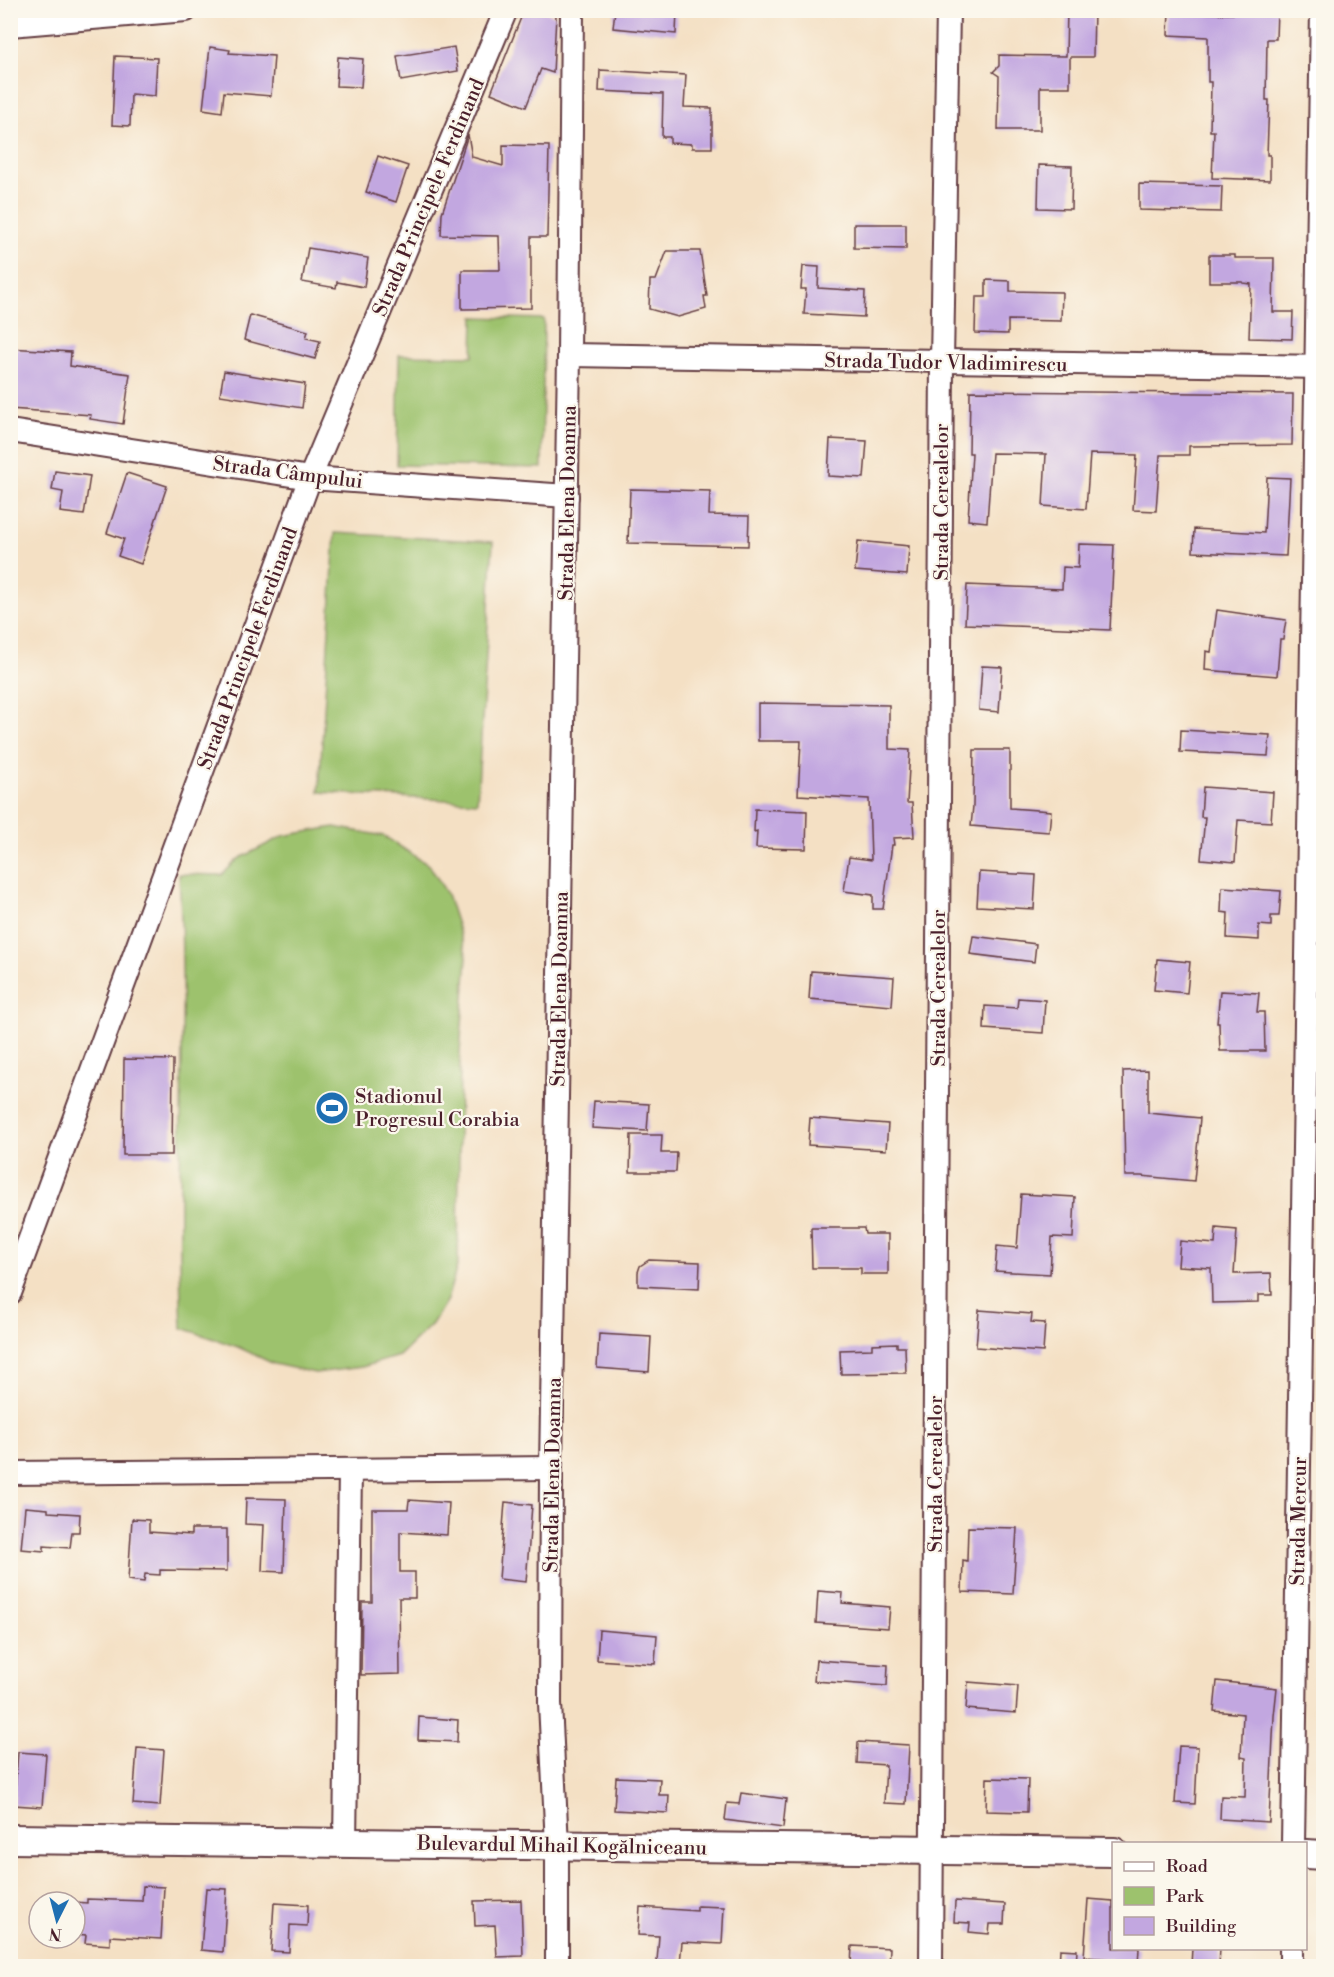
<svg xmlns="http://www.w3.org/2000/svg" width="1334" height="1977" viewBox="0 0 1334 1977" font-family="'Libre Bodoni',serif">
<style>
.green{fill:#9dc26d;stroke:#74704c;stroke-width:1.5}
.building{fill:#c2a7e0}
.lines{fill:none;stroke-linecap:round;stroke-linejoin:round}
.minor-casing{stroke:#643c42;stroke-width:26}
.major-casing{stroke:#643c42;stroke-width:32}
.minor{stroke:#fff;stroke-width:22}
.major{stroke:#fff;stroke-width:28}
.labels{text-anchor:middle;stroke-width:4.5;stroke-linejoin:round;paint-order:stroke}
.street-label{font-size:20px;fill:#4a1f2b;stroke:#fbf7ec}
.poi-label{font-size:20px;fill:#4a1f2b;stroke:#fbf7ec;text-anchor:start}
</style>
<rect width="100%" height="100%" fill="#fbf7ec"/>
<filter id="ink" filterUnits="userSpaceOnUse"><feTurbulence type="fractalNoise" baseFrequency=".0167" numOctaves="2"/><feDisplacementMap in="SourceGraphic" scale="12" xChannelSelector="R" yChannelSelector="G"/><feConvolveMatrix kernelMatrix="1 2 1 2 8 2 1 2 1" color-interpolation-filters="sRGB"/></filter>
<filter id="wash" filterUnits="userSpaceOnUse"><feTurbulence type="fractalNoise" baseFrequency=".008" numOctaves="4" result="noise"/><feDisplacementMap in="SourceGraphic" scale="24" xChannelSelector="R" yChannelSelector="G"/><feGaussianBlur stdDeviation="1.35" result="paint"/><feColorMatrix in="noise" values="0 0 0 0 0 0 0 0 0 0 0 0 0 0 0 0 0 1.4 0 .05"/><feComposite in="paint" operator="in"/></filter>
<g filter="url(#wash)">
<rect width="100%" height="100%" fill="#f4e0c4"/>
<g class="green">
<path d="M474,317l70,2 -2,149 -145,-3 2,-110 74,1z"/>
<path d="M335,533l158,9 -16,260 -158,-10z"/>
<path d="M334,827l50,9 46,30 17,28 20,62 -7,97 -2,210 -11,37 -15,24 -33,32 -37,11 -47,6 -41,-9 -36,-17 -56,-19c-7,-151 6,-303 -3,-454l43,1 16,-16 45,-23z"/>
</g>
<g id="blocks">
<g class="building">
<path d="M524,10h15l17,6 -3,57 -12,-4 -15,38 -35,-14z"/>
<path d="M615,10h62l-1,24 -63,-6z"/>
<path d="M1067,10h27l-1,47h-23v30h-30v43h-42l1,-54 -6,-4 6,-6v-11l67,1z"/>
<path d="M1169,10h28l-1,3 37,1v-4h44l-1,29h-9l-1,61h3l-2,55h3v25l-58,-2 2,-47h-4l1,-49h-3v-45l-40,-2z"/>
<path d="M210,47l20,3 -1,3 45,3 -3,40 -47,-4 -2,20 -19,-3z"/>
<path d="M454,47l4,24 -57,10 -4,-25z"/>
<path d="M115,56l42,2 -2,38 -24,-2 -1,32 -18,-1z"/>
<path d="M338,57l25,2 -2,28 -25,-1z"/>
<path d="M600,70l86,5 -2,32 28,1v40h-20v-4l-22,-1v-6h-8l1,-43 -64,-3z"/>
<path d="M468,135l4,22 31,9v-21l46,1 -2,91h-16v71l-69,1v-39h38l-1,-34 -58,-1 1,-22z"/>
<path d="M378,156l30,10 -12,36 -30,-10z"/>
<path d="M1039,165l33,1 -1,43 -33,-1z"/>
<path d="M1139,184l83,2 -1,26 -82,-2z"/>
<path d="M854,224h52v25l-52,-1z"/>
<path d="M308,248l60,10 -4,29 -27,-5 -1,6 -34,-6z"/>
<path d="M667,251h33l7,45h-3l2,13 -28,8 -29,-8 1,-29h6z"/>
<path d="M1209,255h26v3h39l-1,54h20l-1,27 -43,-1 2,-54 -8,-1v-1h-34z"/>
<path d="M803,266l16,1 -1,21 47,3 -1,26 -60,-3 2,-25h-5z"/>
<path d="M986,280l24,1v10l52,1 -1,29 -53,-1v14l-33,-1 1,-36h10z"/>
<path d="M250,315l58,16 -2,7 14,3 -5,18 -71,-19z"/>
<path d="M10,348l61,4 -1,14 60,8 -7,50 -33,-5 1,-4 -81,-6z"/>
<path d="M224,371l81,13 -3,24 -82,-13z"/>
<path d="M970,391l323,3 -1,51 -103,1v9h-29l-4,56 -23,-1 4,-55 -47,-1 -4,55 -43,-3 3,-52 -54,-1 -5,69 -19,-2 4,-67h-3z"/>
<path d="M830,439l37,2 -3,37 -36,-2z"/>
<path d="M55,471l35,5 -6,39 -24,-3 3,-20 -11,-2z"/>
<path d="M127,473l40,13 -26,78 -23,-8 6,-17 -17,-6z"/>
<path d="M1267,477l23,1 -4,78 -93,-4 1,-23 70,4z"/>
<path d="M630,489l80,2 -1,24 40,1 -1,30 -120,-3z"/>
<path d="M858,541l51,5 -2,29 -52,-4z"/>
<path d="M1079,544l35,1 -4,85 -145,-6 2,-39 95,4 1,-22 15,1z"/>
<path d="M1217,610l69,10 -3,19h-3l-3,37 -72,-6 1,-19 5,1z"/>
<path d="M982,666l20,1 -3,45 -20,-2z"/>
<path d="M758,703l131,2v44l21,1 -3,53h5l2,34 -21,1 1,7h-2l-9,64h-10v-14l-29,-4 5,-34 22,3 -2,-61 -71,-4 3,-54h-43z"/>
<path d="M1181,730l89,5 -2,21 -88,-4z"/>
<path d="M974,750h36v58l41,3 -2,21 -78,-6 2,-20z"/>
<path d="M1203,787l70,5 -2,30 -33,-2 -3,42 -34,-3 4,-42h-4z"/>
<path d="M755,809l52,2 -1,38 -50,-1 1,-17 -3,1z"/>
<path d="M979,872l57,3 -2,34 -57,-3z"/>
<path d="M1222,887l59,4 -2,25h-8v10l-12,-1v15l-32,-2 1,-25 -7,-1z"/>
<path d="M973,936l63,8 -2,18 -64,-8z"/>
<path d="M1157,959l33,3 -3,31 -33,-3z"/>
<path d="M811,971l83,6 -2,29 -83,-7z"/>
<path d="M1220,991l39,2 -2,19h7l1,39h-45l-1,-28h-2z"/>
<path d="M1018,998l27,2 -2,33 -59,-4 1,-23 32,2z"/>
<path d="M124,1059l49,1 -1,95h-49z"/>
<path d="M1148,1070v43l52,5 -6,63 -53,-5h-16l-2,-105z"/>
<path d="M594,1101l55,3 -2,27 -55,-3z"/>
<path d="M810,1118l78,6 -2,26 -78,-5z"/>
<path d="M631,1135h31l-1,18h16l-1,19h-46z"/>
<path d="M1021,1194l54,3 -2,41 -21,-1 -2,37 -55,-3 2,-25 20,2z"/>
<path d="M811,1228h53l1,6h23v40h-27v-6h-49z"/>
<path d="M1216,1228l21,2 -3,44 37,-1 1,22h-14v7l-46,1 -1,-35 -33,-2 2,-25 35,3z"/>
<path d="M649,1260l51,2 -1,27 -61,-3v-14l2,-6z"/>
<path d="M979,1310l53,4 -1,8 14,1 -2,29 -67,-5z"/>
<path d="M599,1334l52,3 -2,35 -52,-4z"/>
<path d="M897,1343v4h8l1,26 -65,1 -1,-24 32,-1v-5z"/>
<path d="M246,1498l40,1 -2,73 -22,-1 2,-46 -19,-1z"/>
<path d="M409,1500l40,3 -2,32 -47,-3v40h15v26h-16l1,76 -39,1 1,-73h10v-93h36z"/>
<path d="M505,1502l27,3 -6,77 -27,-3z"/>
<path d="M25,1507l23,2v3l32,2 -1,18h-7l-2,16 -26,-2v5l-23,-2z"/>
<path d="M132,1519l17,1v12l42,3v-6h36v42l-67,-1v5l-15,-1 -1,8 -16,-2z"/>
<path d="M968,1527l49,1 -4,66 -51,-2 1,-32 4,1z"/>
<path d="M818,1591l25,2 -1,10 48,4 -2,21 -72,-5z"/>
<path d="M599,1630l58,5 -2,29 -58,-4z"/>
<path d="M816,1660l72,5 -1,21 -73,-5z"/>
<path d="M1217,1681l60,7 -3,28 -5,106 -49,-3 1,-23 24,1 1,-39 -5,-1 2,-43 -29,-3z"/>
<path d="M968,1682l50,4 -2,27 -50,-4z"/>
<path d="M419,1717l39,3 -1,22 -39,-2z"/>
<path d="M858,1742l51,3 -3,59 -22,-1 2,-38 -29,-2z"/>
<path d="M1179,1746l19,1 -3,57 -20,-1z"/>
<path d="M137,1748l27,2 -4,56 -27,-2z"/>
<path d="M18,1752l28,2 -4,53 -28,-2z"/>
<path d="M616,1777l44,2 -1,16h10l-1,18 -54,-3z"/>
<path d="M987,1778l41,1 -1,33 -41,-1z"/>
<path d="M741,1793l45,6 -3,29 -58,-8 2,-17 12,1z"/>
<path d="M143,1886l21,1 -3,52 -51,-3v9l-25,-2 1,-8 -11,-1v-32l12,1v-4l55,2z"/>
<path d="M206,1888l21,1 -4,63 -22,-2z"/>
<path d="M1088,1899l25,2v47h26l-1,18h-27v-7l-27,-2z"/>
<path d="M521,1900l2,56 -26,1 -2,-32 -20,1 -1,-25z"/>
<path d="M955,1901l50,3 -1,20h-14l-1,10 -20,-2 1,-9 -16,-1z"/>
<path d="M274,1903l34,2 -1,21 -17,-1 -1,27 -18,-1z"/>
<path d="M697,1906l27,1 -2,37 -40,-2 -2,21 -23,-2 2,-25 -21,-1 2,-28 57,4z"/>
<path d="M852,1946l38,2 -1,18h-38z"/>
<path d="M1192,1948h28l-1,18h-28z"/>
<path d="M1060,1949l17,1 -1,16h-17z"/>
</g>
</g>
</g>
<g filter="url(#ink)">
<use href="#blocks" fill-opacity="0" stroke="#643c42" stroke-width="1.5"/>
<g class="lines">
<g class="minor-casing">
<g id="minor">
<path d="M10,25l176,-15"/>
<path d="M569,355l755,12"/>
<path d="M10,431l300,47 257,18"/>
<path d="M10,1293l300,-815 196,-468"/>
<path d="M10,1473l541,-5"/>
<path d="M345,1843l5,-373"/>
<path d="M1293,1844l29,-1834"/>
<path d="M557,1966v-121l-7,-142 1,-235 18,-1113 3,-345"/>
<path d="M931,1966l11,-1604 6,-352"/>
<path d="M1291,1966v-18"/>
</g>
</g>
<g class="major-casing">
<g id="major">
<path d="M10,1839l1104,13"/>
<path d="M1306,1854l18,1"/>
</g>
</g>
<use href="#minor" class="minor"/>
<use href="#major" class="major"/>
</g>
</g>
<defs>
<g id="stadium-disc" transform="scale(1.725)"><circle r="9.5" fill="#1f6fb2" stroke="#fbf7ec"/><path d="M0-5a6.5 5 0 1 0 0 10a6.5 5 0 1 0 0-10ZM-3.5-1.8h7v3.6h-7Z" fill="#fff"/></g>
</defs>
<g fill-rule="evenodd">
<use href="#stadium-disc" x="332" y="1108"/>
</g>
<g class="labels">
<g class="street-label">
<text transform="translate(428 197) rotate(-67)" y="7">Strada Principele Ferdinand</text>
<text transform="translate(946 362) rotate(1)" y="7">Strada Tudor Vladimirescu</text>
<text transform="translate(288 472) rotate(7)" y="7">Strada Câmpului</text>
<text transform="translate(941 502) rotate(-90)" y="7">Strada Cerealelor</text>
<text transform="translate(567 503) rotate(-89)" y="7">Strada Elena Doamna</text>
<text transform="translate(247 648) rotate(-70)" y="7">Strada Principele Ferdinand</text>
<text transform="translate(938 988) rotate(-90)" y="7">Strada Cerealelor</text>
<text transform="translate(559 989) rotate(-89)" y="7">Strada Elena Doamna</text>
<text transform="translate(935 1474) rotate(-90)" y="7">Strada Cerealelor</text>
<text transform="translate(552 1475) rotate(-89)" y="7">Strada Elena Doamna</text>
<text transform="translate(1298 1521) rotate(-89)" y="7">Strada Mercur</text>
<text transform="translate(562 1845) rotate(1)" y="7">Bulevardul Mihail Kogălniceanu</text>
</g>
<g class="poi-label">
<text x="355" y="1103">Stadionul<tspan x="355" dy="23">Progresul Corabia</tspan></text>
</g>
</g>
<rect width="1334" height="1977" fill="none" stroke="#fbf7ec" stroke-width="36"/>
<rect x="1112" y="1842" width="195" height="108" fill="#fbf7ec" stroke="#b4a19f" stroke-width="1.5"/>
<rect x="1124" y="1862" width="30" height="9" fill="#ffffff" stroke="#b4a19f" stroke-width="1.5"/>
<text x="1166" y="1872" font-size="18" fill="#4a1f2b">Road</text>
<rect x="1124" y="1887" width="30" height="18" fill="#9dc26d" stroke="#b4a19f" stroke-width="1.5"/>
<text x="1166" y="1902" font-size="18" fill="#4a1f2b">Park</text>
<rect x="1124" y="1917" width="30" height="18" fill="#c2a7e0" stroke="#b4a19f" stroke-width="1.5"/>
<text x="1166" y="1932" font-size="18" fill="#4a1f2b">Building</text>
<g transform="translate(57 1920) rotate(186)"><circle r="28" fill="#fbf7ec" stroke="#b4a19f" stroke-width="1.5"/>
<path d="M0-4.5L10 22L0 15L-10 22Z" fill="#1f6fb2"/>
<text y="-9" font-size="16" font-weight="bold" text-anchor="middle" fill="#4a1f2b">N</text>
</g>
</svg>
